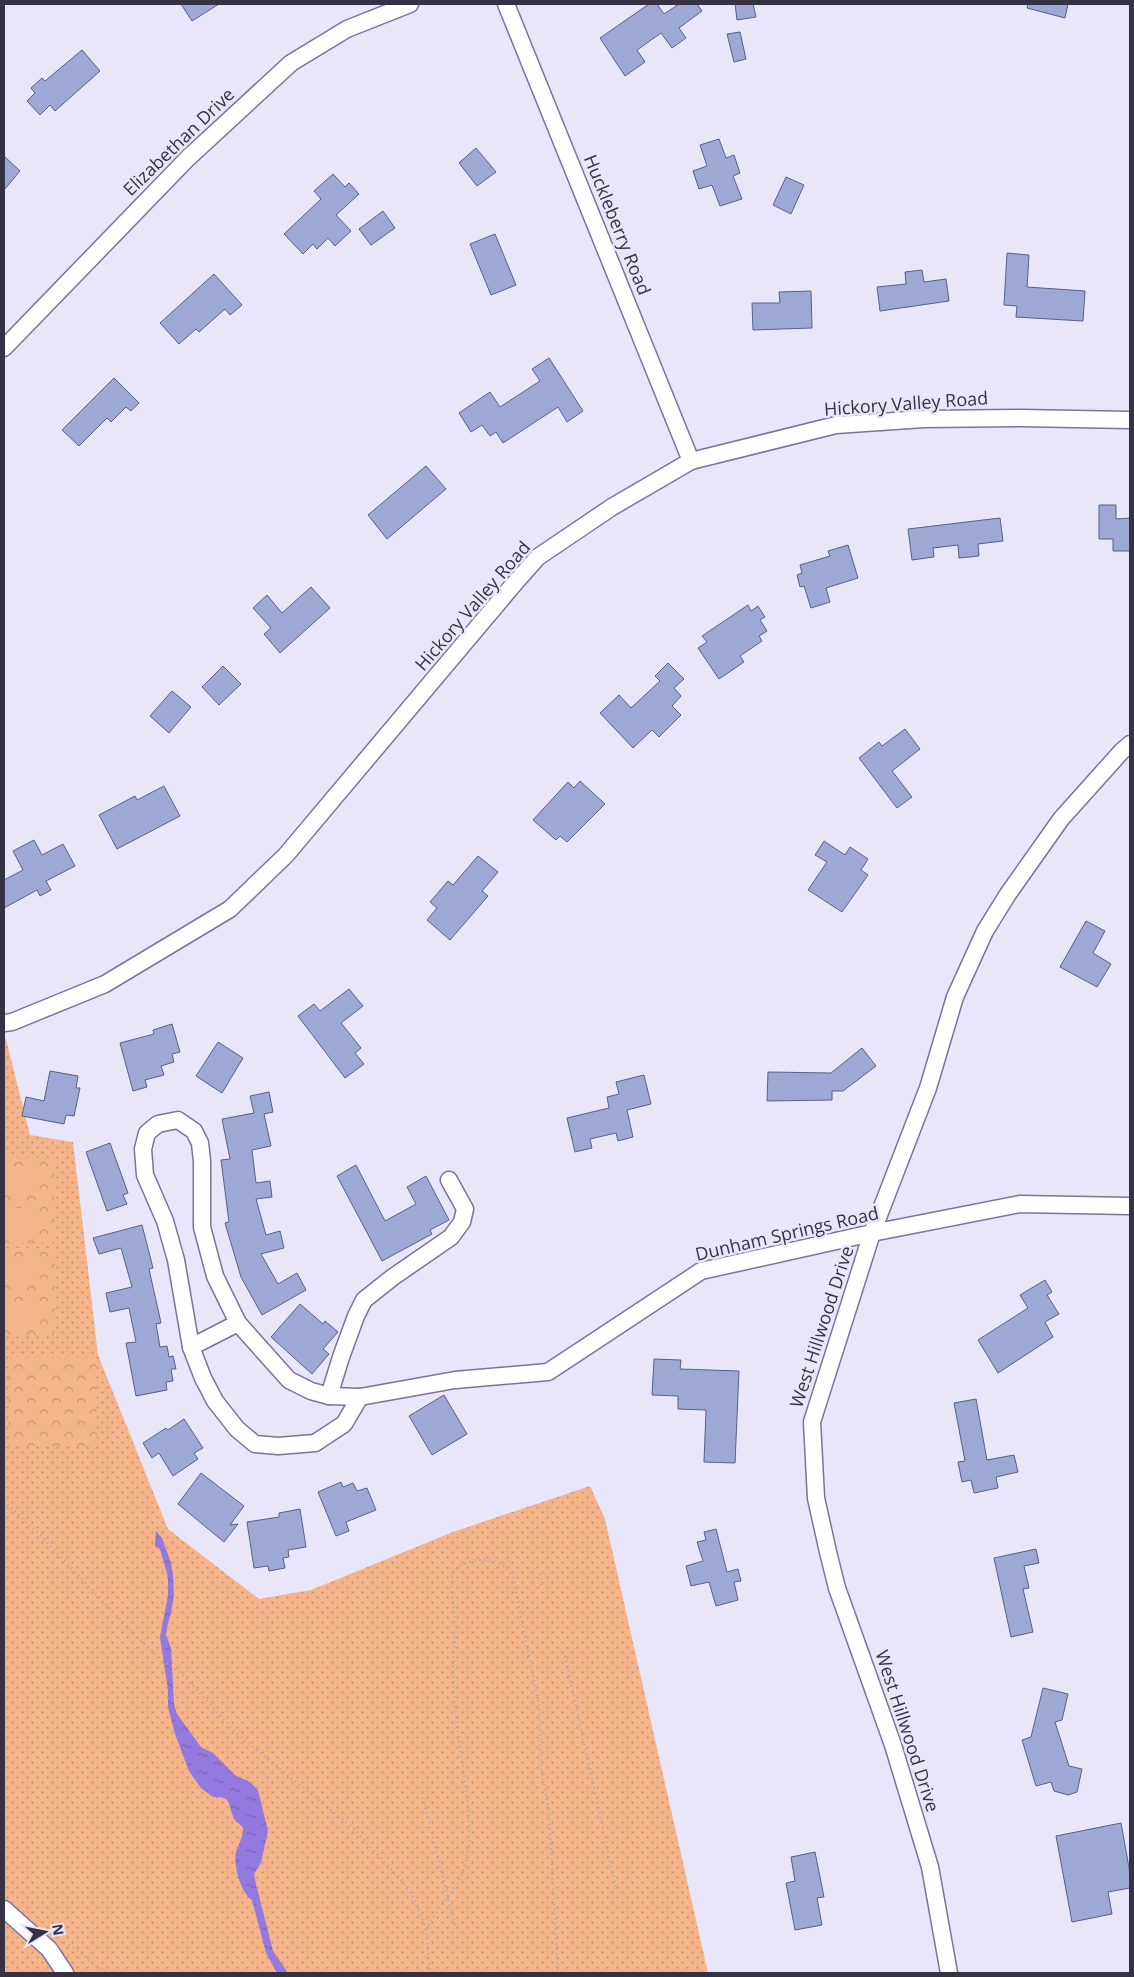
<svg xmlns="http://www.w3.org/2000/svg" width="1134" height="1977" viewBox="0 0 1134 1977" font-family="'Open Sans',sans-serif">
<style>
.grass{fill:url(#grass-dots)}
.park{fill:url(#park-crowns)}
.pitch{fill:#f5b48a}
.water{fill:url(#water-ripples)}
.building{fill:#9da8d5;stroke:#576089}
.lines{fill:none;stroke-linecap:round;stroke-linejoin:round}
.minor-casing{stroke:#7b729d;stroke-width:19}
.path{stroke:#a9a5b9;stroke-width:2.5;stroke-dasharray:1 4;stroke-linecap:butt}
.minor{stroke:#fff;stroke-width:16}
.labels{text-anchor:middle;stroke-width:5;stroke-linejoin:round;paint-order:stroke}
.street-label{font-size:18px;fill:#363245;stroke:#eae6fa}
</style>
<defs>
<pattern id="grass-dots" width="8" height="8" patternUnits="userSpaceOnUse" patternTransform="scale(1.25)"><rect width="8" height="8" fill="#f5b48a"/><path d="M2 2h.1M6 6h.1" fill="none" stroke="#c79373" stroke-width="1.8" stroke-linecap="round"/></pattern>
<pattern id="park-crowns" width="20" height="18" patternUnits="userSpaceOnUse" patternTransform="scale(1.25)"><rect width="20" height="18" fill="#f5b48a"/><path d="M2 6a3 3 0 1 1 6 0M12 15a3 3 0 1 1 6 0" fill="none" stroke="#c79373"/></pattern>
<pattern id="water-ripples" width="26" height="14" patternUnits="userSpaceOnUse" patternTransform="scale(1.25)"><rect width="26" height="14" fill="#9479de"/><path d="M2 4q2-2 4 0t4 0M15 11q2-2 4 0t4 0" fill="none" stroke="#7a64b6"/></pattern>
</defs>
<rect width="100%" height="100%" fill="#eae6fa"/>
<path class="grass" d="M4,1039h2l24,96 43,7 25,213 70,174 91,70 52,-9 142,-58 137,-46 15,33 103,454h-704z"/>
<g class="park">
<path d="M4,1157l50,1v85h-50z"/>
<rect x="4" y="1248" width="51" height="88"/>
<path d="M8,1357h88l1,89h-88z"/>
</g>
<g class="pitch">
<rect x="4" y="1166" width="35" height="27"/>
<rect x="4" y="1208" width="35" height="27"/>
<rect x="4" y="1258" width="35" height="27"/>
<rect x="4" y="1301" width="36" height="27"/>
</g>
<path class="water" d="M156,1531l6,7 9,25 2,13 1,19 -3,18 -4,14 -1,8 5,13 3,56 3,10 24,33 12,6 22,22 15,7 8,8 10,41 -7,32 -7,11 2,10 17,67 15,22h-11l-11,-20 -14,-53c-11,-7 -19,-35 -16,-48 3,-9 7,-14 7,-24 -3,-5 -9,-6 -10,-12 -5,-13 -2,-20 -20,-19l-12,-9 -12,-17 -14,-37 -7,-27v-17l-8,-53 8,-42v-18l-8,-28 -5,-3z"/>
<g class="building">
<path d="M181,4h38l-27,17z"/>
<path d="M649,4h8l7,10 15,-10h18l5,7 -23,17 7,10 -14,10 -11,-15 -24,17 8,12 -20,14 -25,-38z"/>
<path d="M735,4h18l3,13 -19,3z"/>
<path d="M1028,4h40l-3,14 -38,-10z"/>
<path d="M740,32l6,27 -12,3 -7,-28z"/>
<path d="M82,50l18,21 -45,40 -5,-6 -10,10 -13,-14 8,-8 -4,-5 11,-10 3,3z"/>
<path d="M719,139l7,19 8,-3 6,18 -7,3 9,23 -22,7 -8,-21 -13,4 -6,-18 14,-5 -7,-21z"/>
<path d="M476,148l20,24 -19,14 -18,-23z"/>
<path d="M4,156l16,15 -16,19z"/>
<path d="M333,174l12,13 4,-4 10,11 -23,21 15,16 -16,15 -7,-8 -11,11 -4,-5 -10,10 -19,-20 37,-35 -7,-8z"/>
<path d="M786,177l18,8 -13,29 -18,-9z"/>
<path d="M383,211l12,17 -24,17 -12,-16z"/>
<path d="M495,234l21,51 -25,10 -21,-51z"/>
<path d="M1007,253l22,2 -2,32 58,4 -2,30 -67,-4 1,-11 -13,-1z"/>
<path d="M922,270l2,12 22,-3 3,22 -69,10 -3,-24 29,-3 -1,-12z"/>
<path d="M214,274l28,31 -12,10 -5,-6 -26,23 -3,-3 -17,15 -19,-21z"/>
<path d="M811,291l1,37 -59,2 -1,-27h28l-1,-11z"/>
<path d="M549,358l34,53 -16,11 -9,-15 -55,36 -7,-11 -6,4 -8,-11 -11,7 -12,-19 31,-21 10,15 40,-26 -8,-12z"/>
<path d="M114,378l25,25 -8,8 -5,-4 -15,15 -4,-4 -28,28 -17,-16z"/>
<path d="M426,466l20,23 -59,50 -19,-24z"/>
<path d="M1099,505h17v14l14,-1v33h-17v-12h-14z"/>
<path d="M1000,518l3,23 -25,3 1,12 -20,2 -1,-13 -25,3 1,9 -22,3 -4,-31z"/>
<path d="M848,545l10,33 -32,10 4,14 -19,6 -7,-22 -4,1 -3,-12 5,-2 -2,-8 30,-9 -2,-5z"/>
<path d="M311,587l19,21 -50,45 -16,-19 7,-6 -18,-20 14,-13 15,18z"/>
<path d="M748,605l3,6 7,-5 7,11 -5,3 7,11 -8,5 3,5 -22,15 4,6 -25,17 -21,-31 9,-6 -5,-6z"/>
<path d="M668,663l16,16 -10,9 7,8 -9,10 9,9 -22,22 -7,-7 -19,18 -33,-35 19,-18 12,13 29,-27 -5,-5z"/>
<path d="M223,666l18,18 -22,21 -17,-18z"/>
<path d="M172,691l19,16 -22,26 -19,-17z"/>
<path d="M905,729l15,20 -28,22 20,26 -15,11 -38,-50 20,-16 3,4z"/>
<path d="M580,781l25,23 -38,38 -7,-6 -4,4 -23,-20 35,-38 6,6z"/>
<path d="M164,786l16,30 -63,33 -18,-34 36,-19 2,4z"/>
<path d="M34,840l8,15 21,-11 12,22 -29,15 5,9 -11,6 -3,-6 -33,18v-28l19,-10 -10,-19z"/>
<path d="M824,841l21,14 5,-8 18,12 -7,11 7,5 -26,37 -34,-22 19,-28 -12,-7z"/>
<path d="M478,856l20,16 -16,19 6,5 -38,44 -23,-20 10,-12 -7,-6 18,-21 5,4z"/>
<path d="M1086,921l19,10 -12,22 18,11 -14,23 -37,-20z"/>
<path d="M349,989l14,17 -22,17 20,25 -6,5 9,11 -19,14 -47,-62 16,-12 6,7z"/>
<path d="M172,1024l8,28 -8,2 2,8 -13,4 3,9 -19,5 2,7 -14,4 -13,-48 34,-9 -1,-4z"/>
<path d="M218,1042l25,16 -21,35 -26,-17z"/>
<path d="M862,1048l14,18 -33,25h-11v9l-65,1 1,-29 63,1z"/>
<path d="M50,1071l28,5 -2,12h4l-6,28 -8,-1 -2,9 -42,-8 4,-19 18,4z"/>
<path d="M644,1075l7,29 -24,6 6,27 -15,4 -2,-8 -26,6 2,9 -17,4 -8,-34 42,-10 -2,-11 12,-3 -3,-12z"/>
<path d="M269,1092l4,20 -9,2 7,32 -19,4 4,33 14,-2 2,16 -16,2 10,36 14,-4 4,17 -23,6 17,30 19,-11 9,17 -44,25 -21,-38 -16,-54 4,-1 -8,-62 9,-1 -8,-40 32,-6 -4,-17z"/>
<path d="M110,1143l18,50 -5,2 4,9 -20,7 -21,-59z"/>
<path d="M356,1165l29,56 31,-17 -9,-17 19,-11 23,44 -19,10 2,4 -50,27 -45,-85z"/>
<path d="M142,1225l11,43 -4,1 12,54 -5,1 4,23 7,-1 2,11 4,-1 3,13h-5l2,12 -7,1 1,8 -31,6 -10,-53 10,-1 -7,-34 -19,4 -4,-19 26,-6 -11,-39 -22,6 -6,-16z"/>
<path d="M1045,1280l7,12 -5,3 12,19 -14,8 8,15 -55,36 -20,-33 50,-32 -8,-13z"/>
<path d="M300,1304l23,20 2,-3 13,11 -15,17 6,5 -17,20 -41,-37z"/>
<path d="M654,1359l27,1 -1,9 59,2 -4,92 -31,-1 2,-52 -28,-1v-13l-26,-1z"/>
<path d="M444,1395l23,39 -35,21 -23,-39z"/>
<path d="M976,1399l11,61 27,-5 4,17 -22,5 2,11 -24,5 -3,-13 -9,2 -4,-20 7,-1 -11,-58z"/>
<path d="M184,1419l19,29 -9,5 4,6 -25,17 -14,-23 -7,5 -9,-15 23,-15 2,2z"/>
<path d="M201,1473l43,33 -14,19 8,-1 -14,18 -46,-38z"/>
<path d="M341,1482l2,5 10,-4 4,8 10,-3 9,22 -30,12 3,9 -13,5 -18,-44z"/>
<path d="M300,1509l6,38 -18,3 1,7 -6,1 2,10 -16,3 -1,-5 -14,2 -7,-46 32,-5v-4z"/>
<path d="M716,1529l11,43 11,-3 3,12 -7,1 4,18 -22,6 -7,-24 -18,4 -5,-20 17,-5 -6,-19 9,-2 -2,-8z"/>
<path d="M1036,1549l3,14 -15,3 5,22 -6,1 10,43 -22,5 -17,-79z"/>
<path d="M1043,1688l25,6 -6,26 -7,2 14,44 13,3 -5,23 -9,3 -14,-4 -3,-9 -15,4 -14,-46 9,-3z"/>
<path d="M1121,1823l9,50v15l-22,4 4,22 -40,8 -16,-86z"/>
<path d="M815,1852l9,45 -7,1 5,27 -27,5 -9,-47 9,-2 -4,-24z"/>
</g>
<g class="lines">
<g class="minor-casing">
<g id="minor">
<path d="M506,4l185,457"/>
<path d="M4,348l184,-190 103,-95 56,-34 63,-25"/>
<path d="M4,1023l8,-1 93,-38 125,-75 56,-54 228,-271 24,-27 74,-50 79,-46 145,-36 88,-6 97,-1 109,2"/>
<path d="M178,1120l16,11 6,12 2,18v66l13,49 23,47 51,57 22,11 18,5 31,1 -16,27 -29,19 -37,3 -23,-2 -18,-15 -22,-28 -12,-23 -12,-31 -15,-87 -11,-39 -20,-46 -2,-26 4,-16 11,-9z"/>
<path d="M191,1347l47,-24"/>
<path d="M329,1396l12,-39 15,-41 8,-16 29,-23 58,-40 11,-15 3,-13 -16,-29"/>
<path d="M360,1397l95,-17 93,-8 153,-101 171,-38 148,-29 110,2"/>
<path d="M4,1909l45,40 16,24"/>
<path d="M949,1973l-19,-106 -37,-122 -56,-157 -9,-36 -12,-54 -4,-76 60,-189 56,-145 27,-91 30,-66 23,-37 53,-75 60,-67 9,-8"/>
</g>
</g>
<g class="path">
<path d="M4,1501l37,35 94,99 28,26 20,14 53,58 118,96 48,52 13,19 11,30 4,43"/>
<path d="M539,1574l3,14"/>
<path d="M565,1656l51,232"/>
<path d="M423,1798l33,131"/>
<path d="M426,1930c18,-34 39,-44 43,-87 2,-36 -7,-74 -11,-110 -2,-21 -5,-43 -5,-64 0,-14 3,-28 3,-42 -1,-14 -8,-42 -3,-53 5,-11 22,-15 33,-14 13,1 21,6 27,18l26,126 2,62 8,47 9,160"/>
<path d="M64,1943c17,6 28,24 46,30"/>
<path d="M4,1972v1"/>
</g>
<use href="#minor" class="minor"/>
</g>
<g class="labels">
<g class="street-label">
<text transform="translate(179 142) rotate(-44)" y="6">Elizabethan Drive</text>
<text transform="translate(617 225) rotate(68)" y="6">Huckleberry Road</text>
<text transform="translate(906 404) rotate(-4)" y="6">Hickory Valley Road</text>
<text transform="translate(473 606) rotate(-49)" y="6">Hickory Valley Road</text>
<text transform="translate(787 1234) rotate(-13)" y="6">Dunham Springs Road</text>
<text transform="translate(822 1327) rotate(-72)" y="6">West Hillwood Drive</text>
<text transform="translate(907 1731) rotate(72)" y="6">West Hillwood Drive</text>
</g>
</g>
<rect width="1134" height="1977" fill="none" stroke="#363245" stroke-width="10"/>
<g transform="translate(45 1932) rotate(80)" stroke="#eae6fa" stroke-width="4" paint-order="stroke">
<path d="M0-4L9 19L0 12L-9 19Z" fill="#363245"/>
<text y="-8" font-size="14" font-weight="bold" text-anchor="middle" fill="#363245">N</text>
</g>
</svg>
